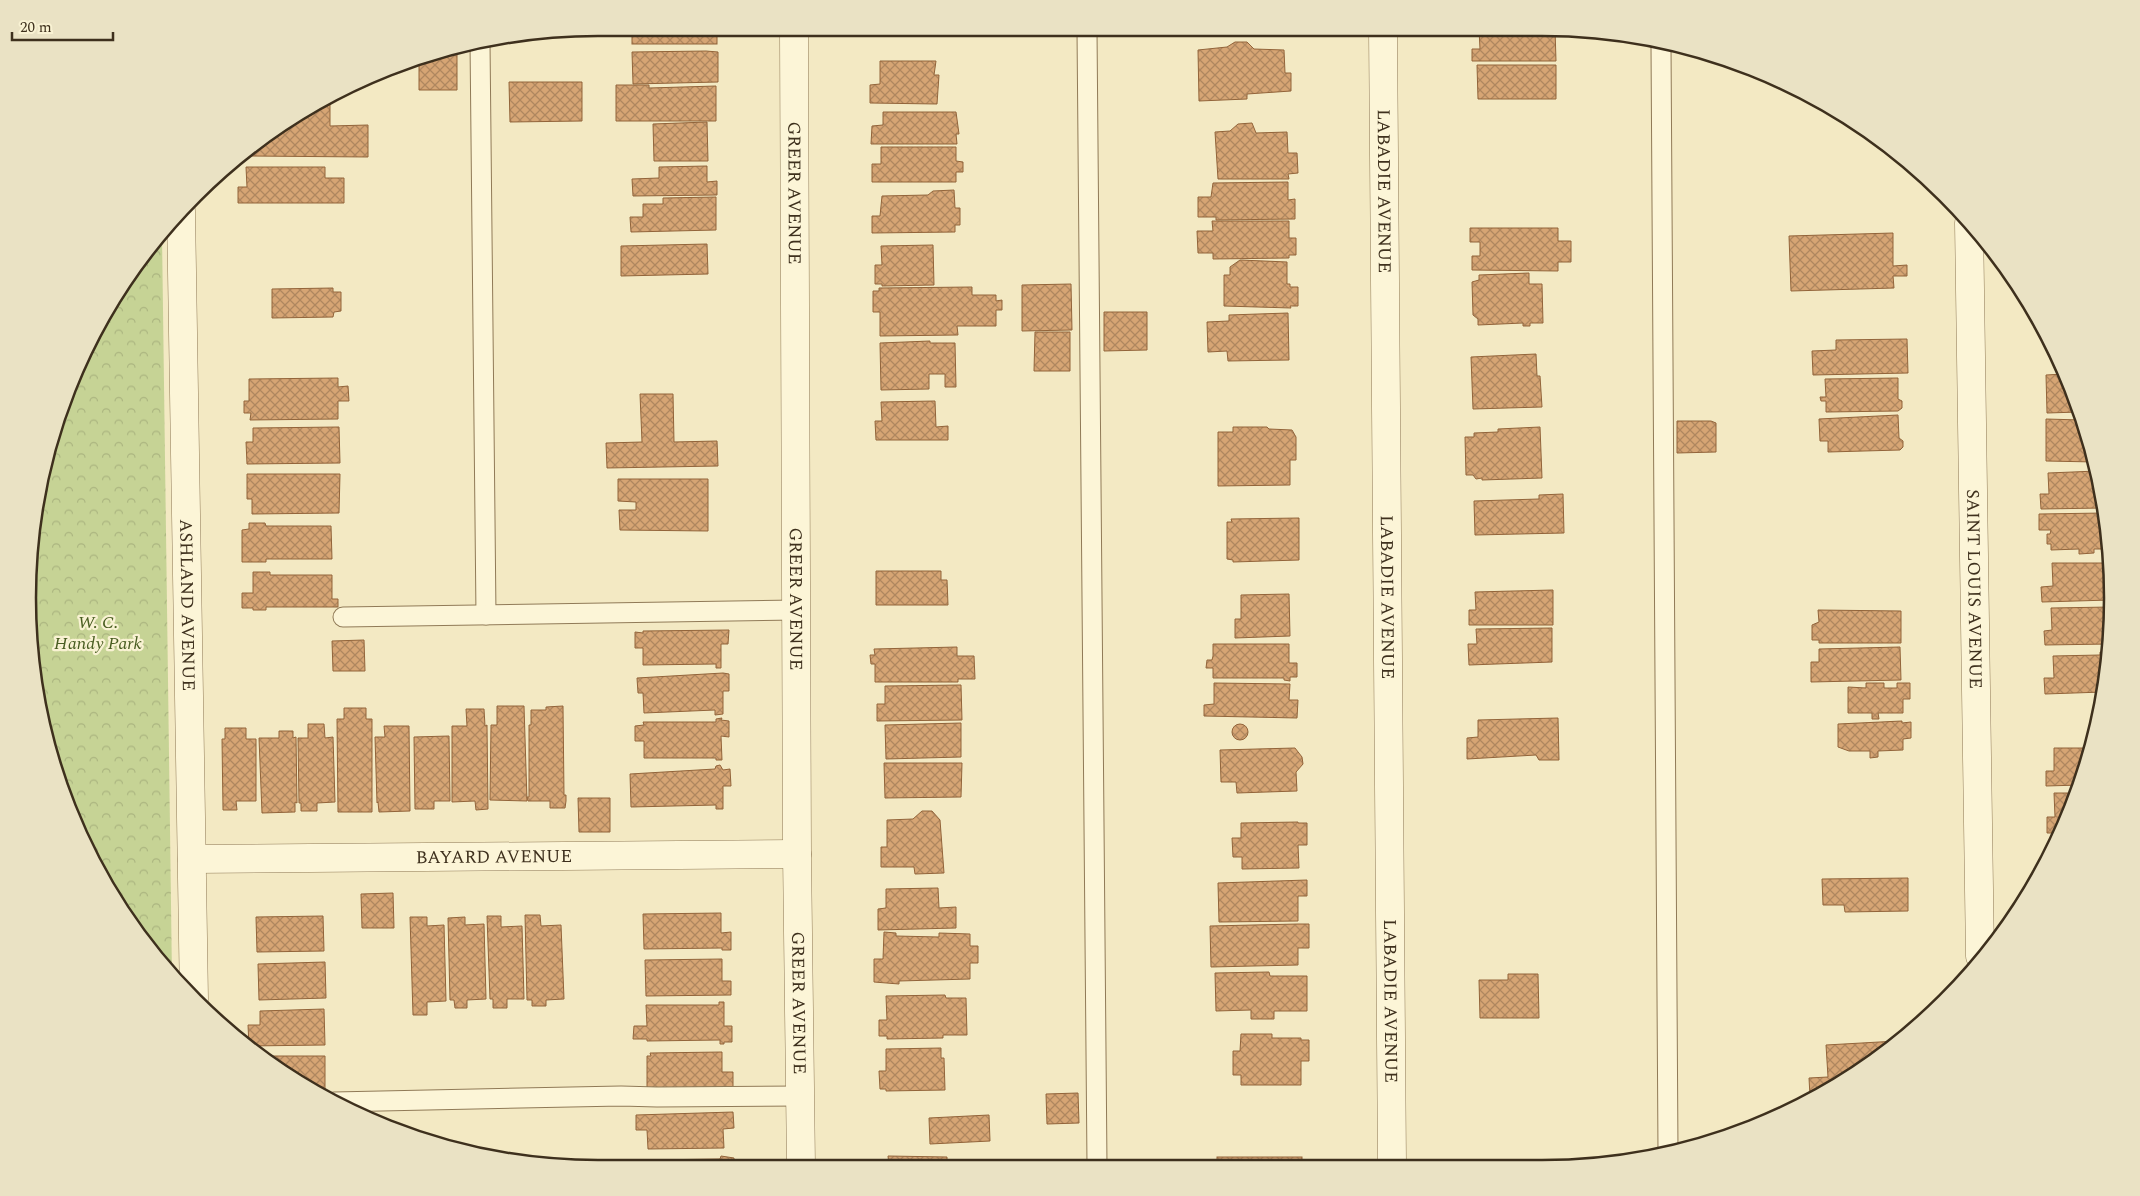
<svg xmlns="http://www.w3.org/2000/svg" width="2140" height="1196" viewBox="0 0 2140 1196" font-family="Spectral,serif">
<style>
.park{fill:url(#park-crowns)}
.building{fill:url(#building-cross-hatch);stroke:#92643a}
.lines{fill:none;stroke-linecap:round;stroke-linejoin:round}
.service-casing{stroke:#907a57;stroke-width:21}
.minor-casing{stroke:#907a57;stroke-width:29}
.tertiary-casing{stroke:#907a57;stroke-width:29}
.service{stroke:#fcf5d7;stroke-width:19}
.minor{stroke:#fcf5d7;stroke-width:28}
.tertiary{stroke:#fcf5d7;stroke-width:28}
.labels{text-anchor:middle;stroke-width:4.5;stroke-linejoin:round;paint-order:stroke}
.street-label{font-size:18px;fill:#3e301d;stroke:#f9f2d3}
.park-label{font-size:18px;font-style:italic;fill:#495d21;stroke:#f9f2d3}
.rim{fill:none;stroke:#3e301d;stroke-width:2.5}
</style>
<defs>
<pattern id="park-crowns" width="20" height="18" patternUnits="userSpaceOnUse" patternTransform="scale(1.25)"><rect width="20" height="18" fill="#c6d395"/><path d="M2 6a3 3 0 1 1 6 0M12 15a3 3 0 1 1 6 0" fill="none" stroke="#abb580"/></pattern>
<pattern id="building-cross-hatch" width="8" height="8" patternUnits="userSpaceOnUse" patternTransform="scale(1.25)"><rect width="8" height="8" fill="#d6a574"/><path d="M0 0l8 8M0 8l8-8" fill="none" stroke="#af875f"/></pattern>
</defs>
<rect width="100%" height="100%" fill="#f3e9c3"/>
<path class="park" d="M162,235l10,742 -68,-94 -33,-67 -32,-106 -10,-75 3,-111 15,-74 39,-104 38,-65z"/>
<g class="building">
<path d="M1479,29h76l1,32h-84v-12h8z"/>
<rect x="632" y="32" width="85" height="12"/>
<path d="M1235,42h12l7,7 30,1 1,23h6v18l-44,3v5l-48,2 -1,-51 29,-3z"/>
<path d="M457,48v42h-38v-33z"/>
<path d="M706,51l12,1v30l-85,2 -1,-32z"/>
<path d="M880,61h56l-2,14h5l-2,29 -67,-1v-18l10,-1z"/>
<path d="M1477,65h79v34h-78z"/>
<path d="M509,82h73v39l-72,1z"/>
<path d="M616,85h33v3l67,-2v35h-100z"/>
<path d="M330,96v30l38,-1v32l-120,-1v-8l3,-3z"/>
<path d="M883,112h73l3,22h-3l1,10h-86l1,-18 11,-1z"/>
<path d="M707,122l1,39h-54l-1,-37z"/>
<path d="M1252,123l4,10 31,-1 1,21h9l1,20 -10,1 1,5h-71l-3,-47 15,-1 8,-7z"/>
<path d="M881,147h75v14l7,1v10h-7v10h-84v-18h9z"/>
<path d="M707,166v16l10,-1v14l-84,1 -1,-17 27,-1v-11z"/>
<path d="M246,167h79v11h19v25h-106v-16h9z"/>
<path d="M1288,182v18l7,-1v20l-79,1v-3h-18v-20h13l2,-14z"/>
<path d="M954,190l1,18h5v17h-5v7l-83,1v-17h8l2,-20 46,-1 5,-4z"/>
<path d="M716,197v33l-85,2 -1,-15h13v-13h20v-6z"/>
<path d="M1212,221h77v17h7v17h-7v3l-76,1v-6h-15l-1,-22h16z"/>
<path d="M1470,228h88v13h13v21h-13v9l-86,-1v-14h8v-14h-10z"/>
<path d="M1893,233v33l14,-1v11h-14l1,12 -103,3 -2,-55z"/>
<path d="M707,244l1,30 -87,2v-30z"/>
<path d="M933,245l1,40 -52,1v-2h-7v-19h7l-1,-19z"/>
<path d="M1240,260l47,2v22h3v3h8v19h-8l1,2 -67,-2v-31h6v-8z"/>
<path d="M1529,273v11h13l1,39h-13v3h-7v-3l-45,2v-6l-5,-4 -1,-33 7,-2v-5z"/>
<path d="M1071,284l1,46 -50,1v-46z"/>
<path d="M972,287v8h24v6l6,-1v10h-6v16h-39l1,9 -78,1v-24h-7v-21h6v-3z"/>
<path d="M333,288v4h8v19l-7,1 -1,5 -61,1v-29z"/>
<path d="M1104,312h43v38l-43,1z"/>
<path d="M1288,313l1,47 -61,1 -1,-10 -19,1 -1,-30 22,-1v-6z"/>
<path d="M1035,332h35v39h-36z"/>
<path d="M1907,339l1,34 -95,2 -1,-24 24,-1v-10z"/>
<path d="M930,341v2h25l1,44h-11v-13h-16v15l-48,1 -1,-47z"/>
<path d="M1536,354l1,22h3l2,31 -69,2 -2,-52z"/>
<path d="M2064,374l15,38 -32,1 -1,-38z"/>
<path d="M338,378v9l10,-1 1,15h-11v18l-88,1 1,-7h-7v-12h5v-22z"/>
<path d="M1898,378v21l4,2v7l-4,3 -72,1v-11h-5l-1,-4h6l-1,-18z"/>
<path d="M640,394h33l1,48 43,-1 1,25 -111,2 -1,-25 36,-1z"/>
<path d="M935,401l1,26 12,-1v14h-72l-1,-19h7l-1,-19z"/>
<path d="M1898,415l1,23 4,3v6l-3,3 -72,2v-11h-8l-1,-22z"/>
<path d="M2046,419l35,1 12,31 2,11 -49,-1z"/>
<path d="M1677,421h34l5,2v29l-39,1z"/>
<path d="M339,427l1,36 -93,1 -1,-22h7v-14z"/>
<path d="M1233,427h34l2,2 23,1 4,7v23h-6v25l-72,1v-54h15z"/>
<path d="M1540,427l2,51 -60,2v-2l-6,1 -3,-4h-7l-1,-38h9v-4l24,-1v-3z"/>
<path d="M2097,471l6,37 -62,1 -1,-15h9l-1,-21z"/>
<path d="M247,474h93l-1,39 -87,1v-15h-5z"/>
<path d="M618,479h90v52l-88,-1 -1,-20h17v-8l-18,-1z"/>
<path d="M1563,494l1,39 -89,2 -1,-34 65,-2v-4z"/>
<path d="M2103,513l6,36h-15v4l-15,1v-5l-28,1v-6h-4v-10h3l1,-4h-12v-16z"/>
<path d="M1299,518v42l-66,2v-2l-6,-1v-37h5l-1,-3z"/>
<path d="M249,523h16l1,3h65l1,33h-66v3h-24v-32l7,-1z"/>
<path d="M2106,559h5v2l-1,39 -68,2 -1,-15 12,-1 -1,-23h51z"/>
<path d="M876,571h65v9h6l1,25h-72z"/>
<path d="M253,572h17v3h62v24h6v8h-72v3h-13v-2h-11v-15h11z"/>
<path d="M1553,590v35h-84v-15h7l-1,-18z"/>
<path d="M1289,594l1,42 -55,2v-19h6v-24z"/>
<path d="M2110,607l-1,37 -64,1 -1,-14 8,-1 -1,-22z"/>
<path d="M1818,610l83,1v32h-82v-3h-7v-15l7,-3z"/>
<path d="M1552,628v34l-83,3 -1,-21h9l-1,-15z"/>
<path d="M729,630l-1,14h-7v24h-5v-4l-73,1v-17h-8v-16l8,1v-2z"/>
<path d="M364,640l1,31h-32l-1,-30z"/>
<path d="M1213,644h76v19h8v14h-7v4l-6,-1v-2h-71v-10h-7l1,-8h5l1,-4z"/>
<path d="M957,647v9h17l1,23h-17v3h-83v-18h-4l-1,-9h5l-1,-6z"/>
<path d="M1900,647l1,33 -90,2v-20h8v-13z"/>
<path d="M2100,652h8v21l-5,19 -58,2 -1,-16h10l-1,-22 47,-1z"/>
<path d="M723,673l6,1v17h-6v23l-8,1v-5l-71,3 -1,-20h-5l-1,-15z"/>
<path d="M1214,683l76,1 -1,16h9l-1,18 -93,-2v-11l10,-1z"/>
<path d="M1866,683h18v5h13v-5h13v16h-7v14h-25l1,6h-7v-6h-24v-26l18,1z"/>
<path d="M961,685l1,35 -85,1v-17h8v-18z"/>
<path d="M497,706h27l3,95 -37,-1 1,-75h6z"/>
<path d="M563,706l1,89h2v6l-1,7h-15v-7h-22l-1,-4h2v-72h2v-15h15v-3z"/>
<path d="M344,708h22v11h6v93h-34l-1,-93h7z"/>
<path d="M466,709h18l1,17 2,-1 1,84 -12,1 -1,-9 -23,1v-76h15z"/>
<path d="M722,718l-1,2 8,1v16l-8,-1 1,24h-6v-2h-72v-17h-9v-15l9,-1 -1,-3h73v-3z"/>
<path d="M1558,718l1,42h-20l-3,-5 -69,4v-21l11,-1v-17z"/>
<path d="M1902,721v2l9,-1v16l-8,1v11l-25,1v6l-8,1v-7h-21l-11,-4v-23z"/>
<path d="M961,723v34l-75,2 -1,-34z"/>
<circle cx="1240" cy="732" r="8"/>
<path d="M308,724h16l1,14 8,-1 2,65 -18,1v8h-16v-8h-2l-1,-65h10z"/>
<path d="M384,726h25l1,85 -31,1 -1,-10 -1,1 -2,-66h10z"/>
<path d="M225,728h21v11h10v62h-20l1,9h-14l-1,-71h3z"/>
<path d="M279,731h14v7l3,-1 1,66 -2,-1v10l-33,1 -3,-75h20z"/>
<path d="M449,736l1,65h-16v8h-19l-1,-72z"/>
<path d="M1295,748l7,9 1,7 -7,8 1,19 -60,2 -1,-11h-15l-1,-32z"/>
<path d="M2054,748h36l-10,37 -34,1v-15h8z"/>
<path d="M884,763h78l-1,34 -76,1z"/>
<path d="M720,765l3,5 7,-1 1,17h-8v23h-7v-4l-85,2 -1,-33 85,-5 1,-3z"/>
<path d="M2054,793h23l-18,40h-12v-16h8z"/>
<path d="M578,798h32v34h-31z"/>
<path d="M922,811h10l8,9 4,53 -29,1 -1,-7h-33v-20h6v-27l26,-1z"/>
<path d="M1298,822v1h9v22h-9l1,23 -57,1v-12h-9l-1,-19h9v-15z"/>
<path d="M1908,878v33l-63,1 -1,-7h-21l-1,-26z"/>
<path d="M1307,880v16h-9v25l-79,1 -1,-39z"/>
<path d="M938,888l1,20 17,-1v21l-78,2v-21l8,-1v-19z"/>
<path d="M393,893l1,35h-32l-1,-34z"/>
<path d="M721,913v20l10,-1v18h-9v-2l-78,1 -1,-35z"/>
<path d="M525,915h15l1,11 20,-1 3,74 -18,1v6h-14v-6h-5z"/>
<path d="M323,916l1,35 -67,1 -1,-35z"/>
<path d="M487,916h14v11l21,-1 2,73h-17v9h-14v-9h-3z"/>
<path d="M410,917h17v9l17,-1 2,76 -19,1v13h-14z"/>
<path d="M465,917v8l19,-1 2,75 -19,1v8h-12l-1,-8h-4l-2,-82z"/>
<path d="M1298,924h11v24h-11v17l-87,2 -1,-41z"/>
<path d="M884,932l12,1v3l43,1v-4l31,1v12h8v17h-8v16l-71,2v3l-25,-2v-23h9z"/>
<path d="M722,959v22h9v14l-85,1 -1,-36z"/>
<path d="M325,962l1,36 -67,2 -1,-36z"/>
<path d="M1269,972l1,4h37v35h-33v8h-23v-9l-35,1 -1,-38z"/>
<path d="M1508,974h30l1,44h-59l-1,-38h29z"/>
<path d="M945,995l1,3h20l1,37h-24v3l-56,1v-3h-8v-16h8l-1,-24z"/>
<path d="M719,1002h5v24h8v16h-8v2h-4v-4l-73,1v-2h-14l1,-13h13l-1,-21h73z"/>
<path d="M324,1009l1,36 -76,1 -1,-21h12v-14z"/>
<path d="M1241,1034h31v4h29v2h8v21h-8v24h-60v-10h-8v-24h7z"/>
<path d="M1897,1041l-38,32 -49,23 -1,-18 19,-1 -2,-32z"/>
<path d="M941,1048v10h3l1,32 -59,1v-2h-6l-1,-18h7v-22z"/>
<path d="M722,1052v20h11v16h-86v-32h4l-1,-3z"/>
<path d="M262,1056h63v36h-12z"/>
<path d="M1078,1093l1,30 -32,1 -1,-30z"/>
<path d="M733,1112l1,16 -11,1 1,19 -76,1 -1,-19h-11v-15z"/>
<path d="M989,1115l1,26 -60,3 -1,-26z"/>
<path d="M721,1156l13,2v9h-100v-5l13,-2 73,-1z"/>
<path d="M888,1156l59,1v9h-58z"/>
<rect x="1217" y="1157" width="85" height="8"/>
</g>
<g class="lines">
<g class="service-casing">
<g id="service">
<path d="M1087,30l10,1135"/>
<path d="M480,42l6,573"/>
<path d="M1661,45l7,1107"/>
<path d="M343,617l453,-7"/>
<path d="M334,1102l287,-6 36,1 143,-1"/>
</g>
</g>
<g class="minor-casing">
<g id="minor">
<path id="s1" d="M1383,29l9,1135"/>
<path id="s2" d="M794,31l3,823 4,312"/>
<path id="s3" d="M181,211l13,788"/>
<path id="s4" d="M192,859l605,-5"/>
</g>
</g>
<g class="tertiary-casing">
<g id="tertiary">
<path id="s5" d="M1969,223l11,733"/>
</g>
</g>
<use href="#service" class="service"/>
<use href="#minor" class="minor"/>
<use href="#tertiary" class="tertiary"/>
</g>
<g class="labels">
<g class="street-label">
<text dy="6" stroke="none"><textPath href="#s1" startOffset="162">LABADIE AVENUE</textPath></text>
<text dy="6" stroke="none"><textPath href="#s2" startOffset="162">GREER AVENUE</textPath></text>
<text dy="6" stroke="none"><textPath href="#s5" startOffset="366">SAINT LOUIS AVENUE</textPath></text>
<text dy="6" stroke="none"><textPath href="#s1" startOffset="568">LABADIE AVENUE</textPath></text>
<text dy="6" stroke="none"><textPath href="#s2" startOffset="568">GREER AVENUE</textPath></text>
<text dy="6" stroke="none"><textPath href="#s3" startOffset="394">ASHLAND AVENUE</textPath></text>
<text dy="6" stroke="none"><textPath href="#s4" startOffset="302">BAYARD AVENUE</textPath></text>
<text dy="6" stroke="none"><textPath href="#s1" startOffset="972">LABADIE AVENUE</textPath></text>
<text dy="6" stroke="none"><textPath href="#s2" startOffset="972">GREER AVENUE</textPath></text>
</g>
<g class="park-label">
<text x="98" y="628">W. C.<tspan x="98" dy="21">Handy Park</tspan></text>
</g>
</g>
<path d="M0 0H2140V1196H0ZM598 36H1542A562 562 0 0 1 2104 598V598A562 562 0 0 1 1542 1160H598A562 562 0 0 1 36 598V598A562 562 0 0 1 598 36Z" fill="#eae2c4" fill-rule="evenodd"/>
<path class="rim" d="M598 36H1542A562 562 0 0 1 2104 598V598A562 562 0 0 1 1542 1160H598A562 562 0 0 1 36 598V598A562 562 0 0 1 598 36Z"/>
<path d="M12 32v8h101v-8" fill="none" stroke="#3e301d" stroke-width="2.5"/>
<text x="20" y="32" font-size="15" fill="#3e301d" stroke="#f9f2d3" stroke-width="4" paint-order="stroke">20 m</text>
</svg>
